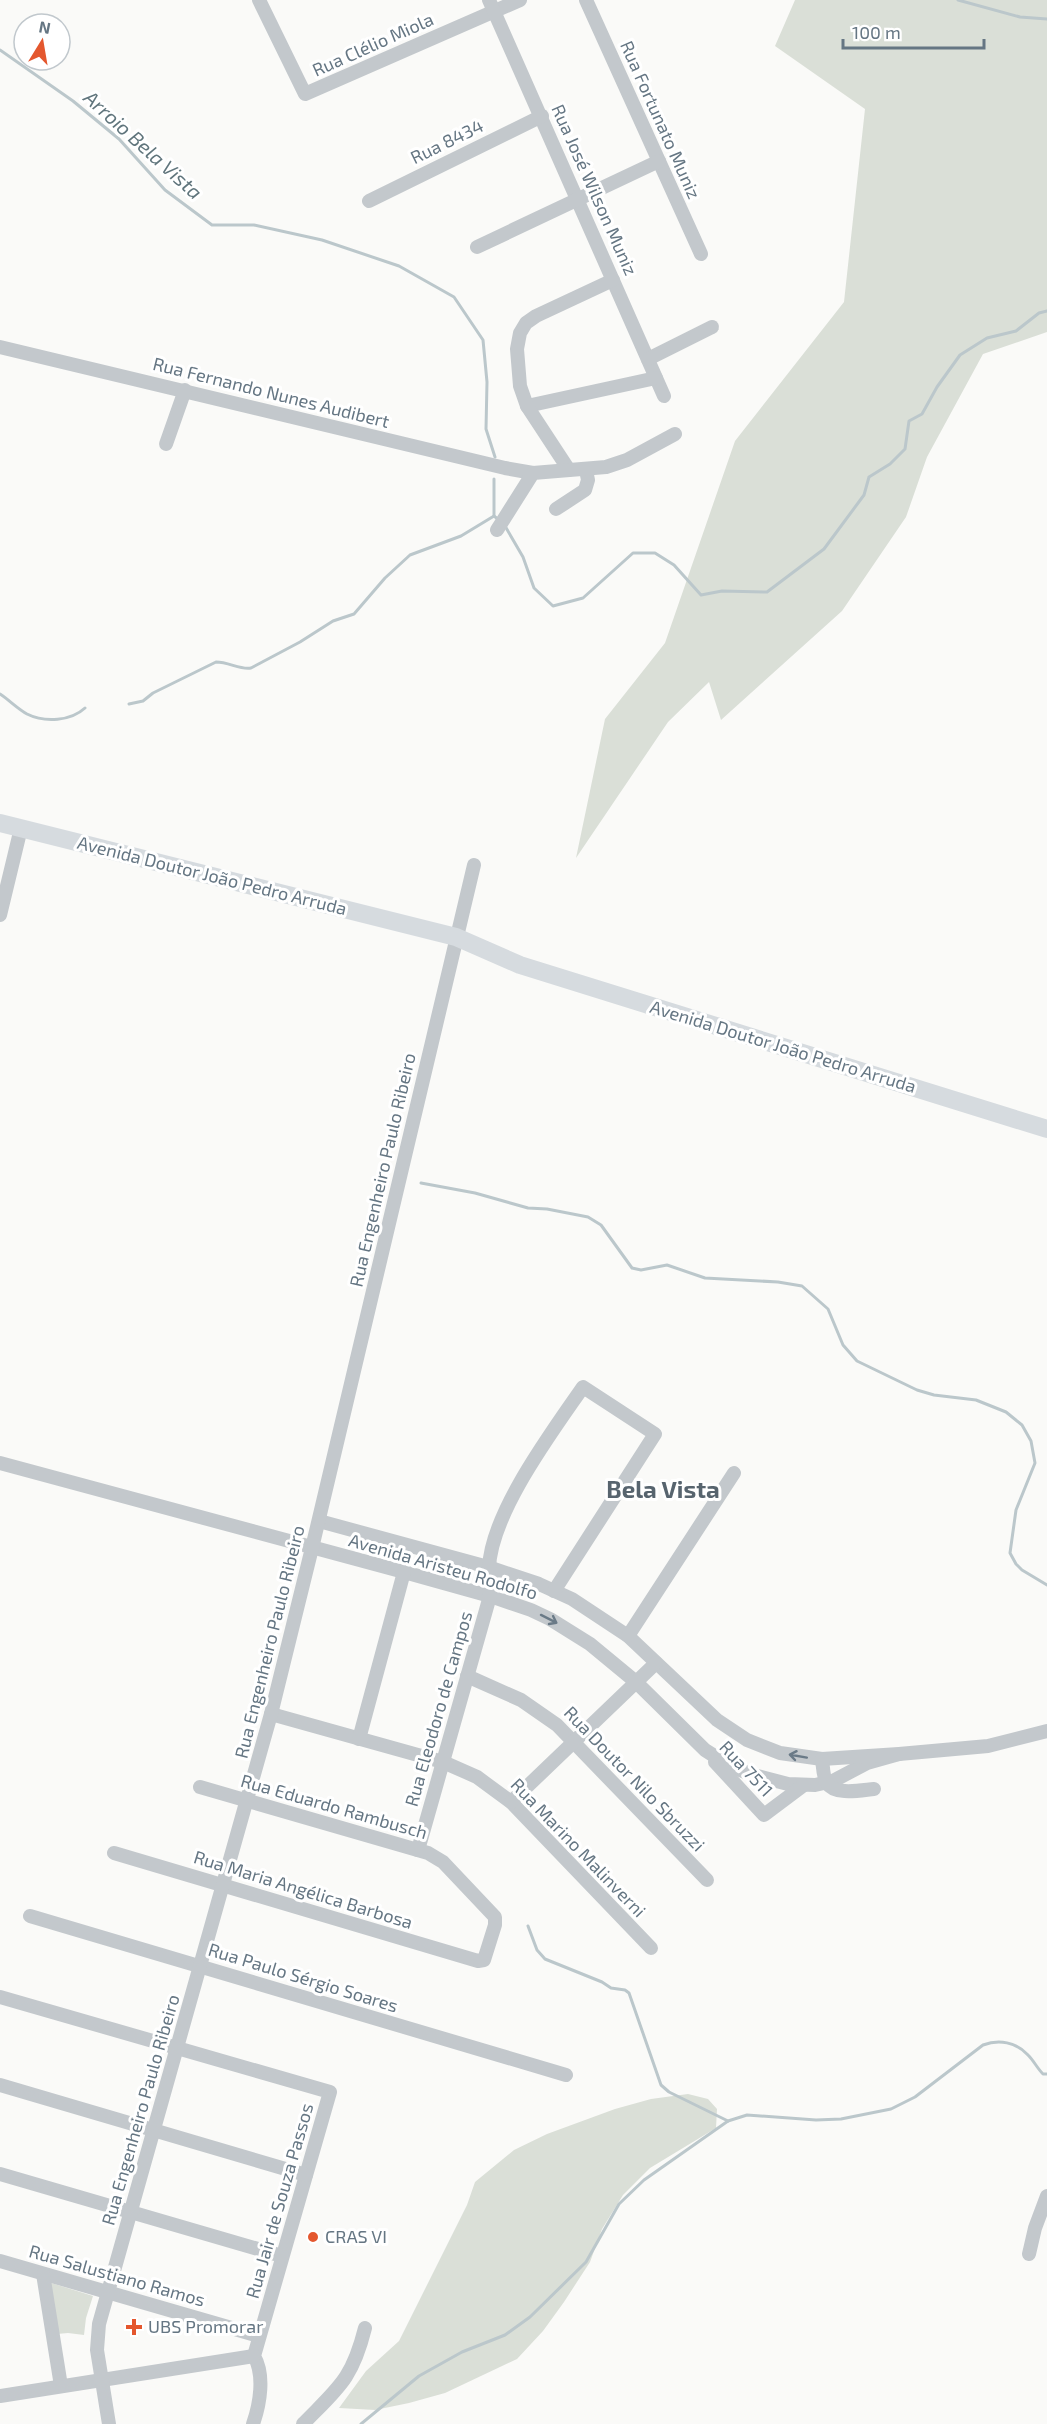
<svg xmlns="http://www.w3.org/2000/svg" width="1047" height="2424" viewBox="0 0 1047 2424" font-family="'Exo 2',sans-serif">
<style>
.green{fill:#dadfd7}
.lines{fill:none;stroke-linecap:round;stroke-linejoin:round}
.stream{stroke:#bbc7cb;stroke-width:3}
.minor{stroke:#c3c8cc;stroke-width:14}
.major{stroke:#d6dbdf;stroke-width:18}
.oneway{stroke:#6a7a87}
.poi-dot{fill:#e4572e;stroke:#fff;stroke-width:2}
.labels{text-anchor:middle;stroke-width:6;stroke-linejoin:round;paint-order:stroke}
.street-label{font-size:18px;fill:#657683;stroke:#fff}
.poi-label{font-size:18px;fill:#657683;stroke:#fff;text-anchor:start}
.water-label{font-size:20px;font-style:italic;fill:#60757c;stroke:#fff}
.district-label{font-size:24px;font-weight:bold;fill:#57646e;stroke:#fff}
</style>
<rect width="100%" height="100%" fill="#fafaf8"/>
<g class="green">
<path d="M795,0h252v332l-64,22 -56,103 -21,60 -64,94 -121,109 -12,-38 -41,40 -92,136 29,-139 60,-76 70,-202 109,-139 21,-193 -90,-63z"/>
<path d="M688,2094l20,5 9,10 -1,19 -66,40 -27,27 -21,34 -12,33 -26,40 -21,29 -26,28 -72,34 -36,10 -34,7 -36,-2 27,-37 33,-30 68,-136 8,-23 39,-32 33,-16 68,-25 36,-10z"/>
<path d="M48,2282l45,14 -7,22 -2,17 -16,-2 -11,1z"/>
</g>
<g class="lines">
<g class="stream">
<path d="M958,0l62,17 27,2"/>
<path d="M0,50l73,51 46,38 46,51 47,35h42l68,15 77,26 55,31 29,43 4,42 -1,47 9,28"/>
<path d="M494,479v37l5,4"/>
<path d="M505,526l18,31 11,31 19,18 30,-8 50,-45h22l19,12 27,30 21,-4 45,1 57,-43 40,-54 5,-18 21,-13 15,-15 4,-28 13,-7 15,-27 23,-32 27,-17 29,-7 23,-18 8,-2"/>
<path d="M0,694c9,6 18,15 27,20 18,9 44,7 58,-6"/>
<path d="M129,704l14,-3 10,-8 63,-31c13,0 24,8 35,6l49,-26 33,-21 21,-7 31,-36 25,-23 51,-19 33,-20"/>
<path d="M421,1183l54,10 53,15 19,1 41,8 13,8 31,43 9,2 26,-5 38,13 73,4 24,4 26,23 15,36 14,16 60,29 17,5 42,5 30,12 16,13 9,16 4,22 -19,47 -6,43 6,11 6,6 25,15"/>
<path d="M528,1926l9,24 8,9 57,23 9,6 14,2 4,3 32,92 8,7 59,29"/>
<path d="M361,2424l58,-48 43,-24 43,-17 25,-18 56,-55 33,-58 25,-24 84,-59 19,-6 69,5 25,-1 50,-10 24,-12 68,-52c16,-6 33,-3 45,10 6,6 9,13 15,19h4"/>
</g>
<g class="minor">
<path d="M259,0l46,94 215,-94"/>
<path d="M489,0l175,396"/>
<path d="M586,0l115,254"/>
<path d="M369,201l173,-85"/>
<path d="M477,247l182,-86"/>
<path d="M0,347l505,121 28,5"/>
<path d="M648,359l64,-32"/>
<path d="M527,406l129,-28"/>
<path d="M166,444l19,-54"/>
<path d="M569,470l-42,-64 -7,-20 -3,-37 3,-16 6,-10 10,-7 77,-36"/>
<path d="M556,509l29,-19 3,-10 -2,-10"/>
<path d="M497,530l36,-57 73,-6 21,-7 48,-26"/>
<path d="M0,915l21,-87"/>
<path d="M0,1463l404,109 86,24 41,14 19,9 40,25 46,38 69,68 25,16 20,8 38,10 27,1 18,-4 34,-18 32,-9"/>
<path d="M319,1521l169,46 51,17 33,15 56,37 89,84 30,20 33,13 42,6 77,-5 89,-8 59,-15"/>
<path d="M628,1636l106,-163"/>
<path d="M467,1676l54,24 36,25 150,155"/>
<path d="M271,1714l172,48 34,15 34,25 140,146"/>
<path d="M359,1739l45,-167"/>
<path d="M822,1759c1,7 1,19 5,24 8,13 35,7 47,6"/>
<path d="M715,1762l49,53 40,-30"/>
<path d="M511,1802l145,-139"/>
<path d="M418,1850l72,-254c-1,-9 -2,-18 -1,-28 2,-55 63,-136 94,-181l72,47 -101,157"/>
<path d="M114,1853l364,108 6,-1 11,-35v-8l-52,-55 -15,-9 -228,-66"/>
<path d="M30,1916l536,159"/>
<path d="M0,1997l330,95 -76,264c11,19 6,48 -1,68"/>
<path d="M0,2085l306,90"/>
<path d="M0,2174l282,82"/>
<path d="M1029,2254l6,-26 12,-32"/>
<path d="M0,2261l259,75"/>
<path d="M43,2274l18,112"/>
<path d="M0,2396l254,-40"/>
<path d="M109,2424l-12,-74 2,-26 172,-610 41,-166 162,-683"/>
<path d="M303,2424c35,-36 49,-44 62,-96"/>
</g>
<path class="major" d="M0,823l456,114 64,28 527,164"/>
</g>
<defs><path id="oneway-shaft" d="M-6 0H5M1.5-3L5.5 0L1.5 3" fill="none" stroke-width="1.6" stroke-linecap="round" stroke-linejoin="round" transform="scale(1.5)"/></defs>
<g class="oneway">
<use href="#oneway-shaft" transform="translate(549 1619) rotate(27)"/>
<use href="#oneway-shaft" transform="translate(798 1756) rotate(-170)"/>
</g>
<g class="poi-dot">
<circle cx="313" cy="2237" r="6"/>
<path d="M131 2318h6v6h6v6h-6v6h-6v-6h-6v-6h6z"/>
</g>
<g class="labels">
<g class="street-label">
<text transform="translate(373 45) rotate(-24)" y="6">Rua Clélio Miola</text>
<text transform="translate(660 120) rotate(66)" y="6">Rua Fortunato Muniz</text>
<text transform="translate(447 142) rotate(-26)" y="6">Rua 8434</text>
<text transform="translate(594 190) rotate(66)" y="6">Rua José Wilson Muniz</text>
<text transform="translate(271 393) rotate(14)" y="6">Rua Fernando Nunes Audibert</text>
<text transform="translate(212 876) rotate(14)" y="6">Avenida Doutor João Pedro Arruda</text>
<text transform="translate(783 1047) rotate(17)" y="6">Avenida Doutor João Pedro Arruda</text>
<text transform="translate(383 1170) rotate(-77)" y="6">Rua Engenheiro Paulo Ribeiro</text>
<text transform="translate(443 1567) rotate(16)" y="6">Avenida Aristeu Rodolfo</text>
<text transform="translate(270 1642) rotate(-76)" y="6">Rua Engenheiro Paulo Ribeiro</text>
<text transform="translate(439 1709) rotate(-74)" y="6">Rua Eleodoro de Campos</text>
<text transform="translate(746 1769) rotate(47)" y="6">Rua 7511</text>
<text transform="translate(634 1779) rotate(46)" y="6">Rua Doutor Nilo Sbruzzi</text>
<text transform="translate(334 1807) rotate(16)" y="6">Rua Eduardo Rambusch</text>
<text transform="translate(578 1848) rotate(46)" y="6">Rua Marino Malinverni</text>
<text transform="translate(303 1890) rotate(17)" y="6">Rua Maria Angélica Barbosa</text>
<text transform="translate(303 1978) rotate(17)" y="6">Rua Paulo Sérgio Soares</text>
<text transform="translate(141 2110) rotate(-74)" y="6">Rua Engenheiro Paulo Ribeiro</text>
<text transform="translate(280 2201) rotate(-74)" y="6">Rua Jair de Souza Passos</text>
<text transform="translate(117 2276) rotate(16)" y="6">Rua Salustiano Ramos</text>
</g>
<g class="poi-label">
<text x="325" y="2243">CRAS VI</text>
<text x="148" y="2333">UBS Promorar</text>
</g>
<g class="water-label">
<text transform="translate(143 145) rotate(42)" y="7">Arroio Bela Vista</text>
</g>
<g class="district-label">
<text x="663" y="1498">Bela Vista</text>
</g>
</g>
<g transform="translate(42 42) rotate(11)"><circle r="28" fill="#ffffff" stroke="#c1c8cd" stroke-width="1.5"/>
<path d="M0-4.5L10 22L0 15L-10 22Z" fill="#e4572e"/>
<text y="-9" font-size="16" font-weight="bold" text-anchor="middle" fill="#657683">N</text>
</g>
<path d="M843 39v9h141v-9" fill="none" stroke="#657683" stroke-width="3"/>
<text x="852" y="39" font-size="18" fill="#657683" stroke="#ffffff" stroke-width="4.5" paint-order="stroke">100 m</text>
</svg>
